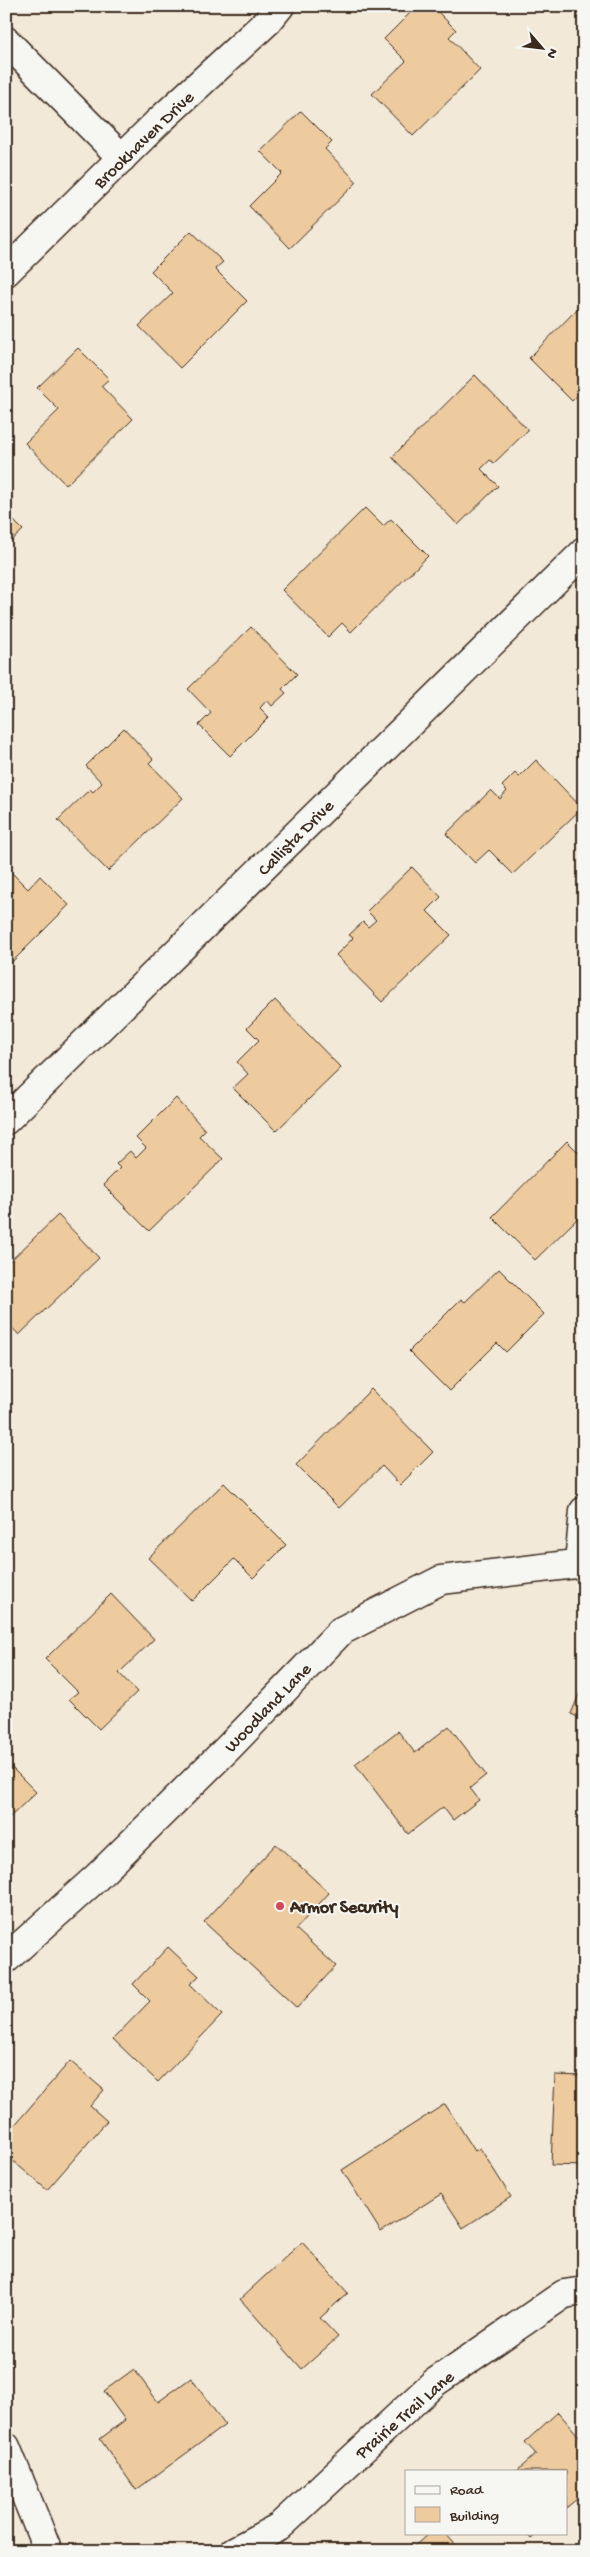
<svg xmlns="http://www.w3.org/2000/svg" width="590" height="2557" viewBox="0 0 590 2557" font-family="'Gochi Hand',sans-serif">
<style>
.building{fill:#edcb9f;stroke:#3b2a1e}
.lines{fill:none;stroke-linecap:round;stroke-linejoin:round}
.minor-casing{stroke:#3b2a1e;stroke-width:31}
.minor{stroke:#f6f6f2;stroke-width:28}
.poi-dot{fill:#d1495b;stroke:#f6f6f2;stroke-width:2}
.labels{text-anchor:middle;stroke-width:4;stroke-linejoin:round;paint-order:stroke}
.street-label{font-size:18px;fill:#3b2a1e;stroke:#f6f6f2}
.poi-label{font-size:18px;font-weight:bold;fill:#3b2a1e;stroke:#f6f6f2;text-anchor:start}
</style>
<rect width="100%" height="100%" fill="#f3e9d9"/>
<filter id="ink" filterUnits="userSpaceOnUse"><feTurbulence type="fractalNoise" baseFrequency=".02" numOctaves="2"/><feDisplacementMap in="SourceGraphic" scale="10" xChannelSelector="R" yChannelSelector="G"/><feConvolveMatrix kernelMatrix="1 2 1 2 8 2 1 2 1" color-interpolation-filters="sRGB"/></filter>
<g filter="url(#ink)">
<g class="building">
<path d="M417,6h15l24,24 -7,7 31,33 -67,66 -41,-42 34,-33 -22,-22z"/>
<path d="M301,111l31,31 -7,7 32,33 -67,66 -41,-42 33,-33 -22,-22z"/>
<path d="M191,231l32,31 -8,7 32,32 -67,67 -41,-42 34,-33 -22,-22z"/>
<path d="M584,302v87l-12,12 -43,-43z"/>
<path d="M78,348l31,31 -8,7 32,33 -67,66 -41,-42 34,-33 -22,-22z"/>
<path d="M475,375l53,55 -34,33 -4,-3 -9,9 17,17 -40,39 -66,-68z"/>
<path d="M365,508l18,18 8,-7 37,37 -77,76 -9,-9 -14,14 -46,-47z"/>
<path d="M6,513l17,17 -17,16z"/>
<path d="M251,627l46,47 -15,15 4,4 -14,13 -5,-6 -7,8 9,9 -39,39 -31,-31 12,-12 -23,-24z"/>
<path d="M124,728l29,31 -4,4 34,35 -75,73 -50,-51 32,-31 3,3 9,-9 -16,-17z"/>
<path d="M536,760l46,48 -69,66 -24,-24 -14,13 -29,-29 45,-44 9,9 7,-8 -5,-5 13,-13 4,4z"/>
<path d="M412,867l29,30 -14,14 24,24 -69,67 -46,-47 17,-17 -4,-3 14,-13 5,5 8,-7 -9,-9z"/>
<path d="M7,868l21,21 12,-13 29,29 -59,59 -4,-4z"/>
<path d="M275,1000l66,68 -65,63 -43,-43 15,-14 -11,-12 22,-22 -12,-12z"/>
<path d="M176,1098l29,32 -6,6 24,23 -74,72 -46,-46 17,-17 -4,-4 14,-13 6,7 10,-10 -10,-10z"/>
<path d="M567,1141l17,17v66l-6,-6 -43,42 -43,-43z"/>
<path d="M58,1215l41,43 -80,77 -13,-14v-56z"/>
<path d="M499,1269l45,45 -38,38 -9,-9 -48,48 -40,-40 52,-52 4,3z"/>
<path d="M371,1389l62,63 -33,33 -18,-19 -43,42 -43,-43z"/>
<path d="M6,1399l6,6 -6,5z"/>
<path d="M224,1483l62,62 -33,33 -19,-19 -42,42 -44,-43z"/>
<path d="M111,1594l43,45 -35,34 18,19 -38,37 -30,-30 9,-7 -33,-33z"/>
<path d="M584,1682v38l-13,-6z"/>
<path d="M449,1726l37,49 -16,13 9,12 -26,20 -10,-13 -35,27 -53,-70 43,-33 17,22z"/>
<path d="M6,1762l30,30 -30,29z"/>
<path d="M276,1844l53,49 -33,36 40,37 -39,42 -93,-86z"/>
<path d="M168,1947l31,29 -9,8 32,31 -64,67 -45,-43 37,-38 -17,-17z"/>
<path d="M70,2061l34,29 -14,16 17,15 -60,69 -41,-35v-20z"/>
<path d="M555,2075l29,1v90l-33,-1z"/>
<path d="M445,2104l30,47 5,-3 31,49 -48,31 -22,-34 -60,38 -39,-62z"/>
<path d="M302,2242l46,51 -28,25 18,19 -36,32 -62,-70z"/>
<path d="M134,2369l24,33 33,-24 34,47 -89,65 -36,-51 25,-19 -21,-29z"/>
<path d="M558,2412l26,30v51l-18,15v-37h-49l19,-17 -11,-12z"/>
<path d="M429,2533h16l16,18h-52z"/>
<path d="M526,2533h12l-7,6z"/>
</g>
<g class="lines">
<g class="minor-casing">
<g id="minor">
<path d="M6,41l116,117"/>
<path d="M6,272l151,-149 111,-102 12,-15"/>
<path d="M6,1120l578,-568"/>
<path d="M579,1562l5,-51"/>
<path d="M6,1959l90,-81 132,-130 113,-117 100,-51 143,-17"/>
<path d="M6,2447l42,104"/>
<path d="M234,2551l45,-24 155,-144 130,-89 20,-3"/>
</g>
</g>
<use href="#minor" class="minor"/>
</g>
</g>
<circle class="poi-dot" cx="280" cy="1906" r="5"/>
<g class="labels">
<g class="street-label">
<text transform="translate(143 139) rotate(-44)" y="6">Brookhaven Drive</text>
<text transform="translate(295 837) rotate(-45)" y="6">Callista Drive</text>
<text transform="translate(267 1707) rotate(-46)" y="6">Woodland Lane</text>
<text transform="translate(404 2414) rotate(-41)" y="6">Prairie Trail Lane</text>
</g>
<g class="poi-label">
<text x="290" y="1912">Armor Security</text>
</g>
</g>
<rect width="590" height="2557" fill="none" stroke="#f6f6f2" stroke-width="25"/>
<rect x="12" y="12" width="565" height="2532" fill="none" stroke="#3b2a1e" stroke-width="2" filter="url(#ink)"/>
<rect x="405" y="2470" width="162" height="65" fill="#f6f6f2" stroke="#aba49d"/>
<rect x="415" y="2486" width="25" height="8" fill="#f6f6f2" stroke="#aba49d"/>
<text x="450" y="2494" font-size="15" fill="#3b2a1e">Road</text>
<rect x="415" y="2507" width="25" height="15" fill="#edcb9f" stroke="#aba49d"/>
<text x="450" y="2520" font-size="15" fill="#3b2a1e">Building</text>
<g transform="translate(542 48) rotate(118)" stroke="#f6f6f2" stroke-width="4" paint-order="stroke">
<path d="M0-4L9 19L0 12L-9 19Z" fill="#3b2a1e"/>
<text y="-8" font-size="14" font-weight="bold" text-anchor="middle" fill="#3b2a1e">N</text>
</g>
</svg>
